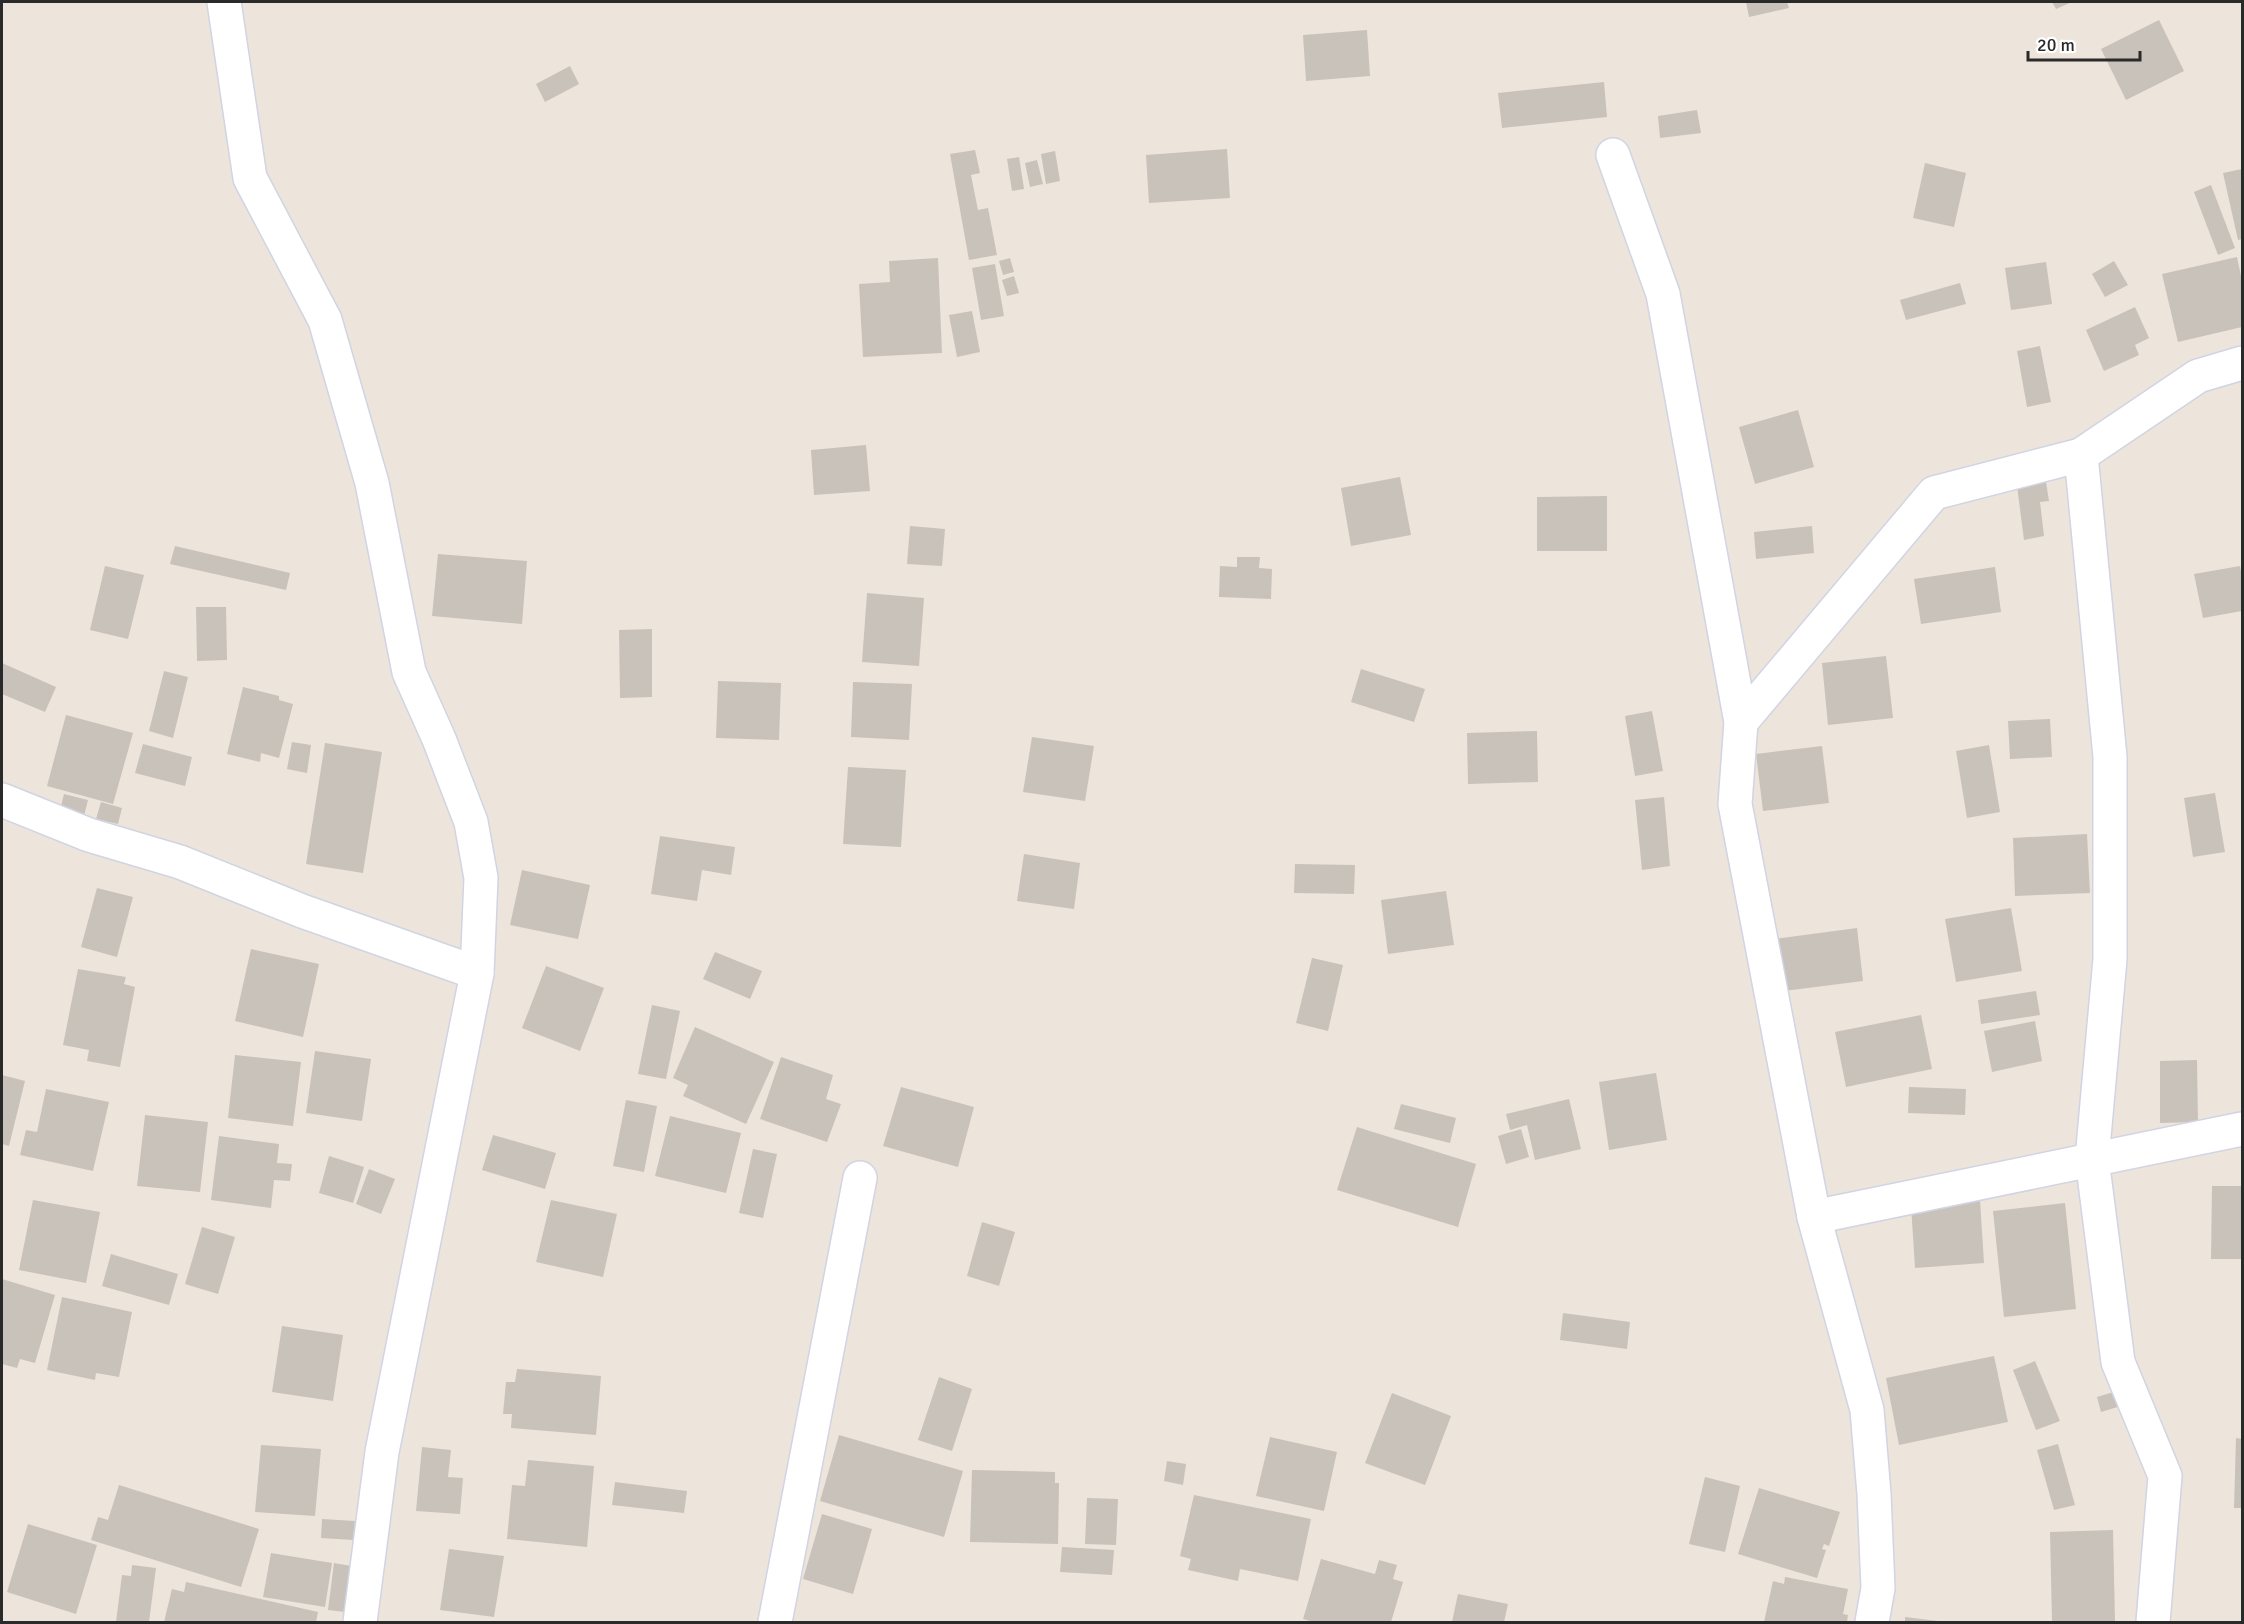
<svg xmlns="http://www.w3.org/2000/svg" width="2244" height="1624" viewBox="0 0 2244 1624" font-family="Signika,sans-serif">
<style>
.building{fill:#c8c2bb}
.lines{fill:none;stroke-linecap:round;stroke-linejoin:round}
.minor-casing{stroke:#d0d4e3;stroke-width:36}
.minor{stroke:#fff;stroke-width:33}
</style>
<rect width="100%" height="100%" fill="#ede5db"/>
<g class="building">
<path d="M1746,2h41l2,6 -40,9z"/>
<path d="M2052,2h20l-16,7z"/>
<path d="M2159,20l25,51 -58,29 -25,-51z"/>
<path d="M1367,30l3,46 -64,5 -3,-46z"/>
<path d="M570,66l9,18 -34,18 -9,-18z"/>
<path d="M1604,82l3,35 -105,11 -4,-35z"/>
<path d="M1697,110l4,23 -41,5 -2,-22z"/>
<path d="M1227,149l3,49 -81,5 -3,-48z"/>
<path d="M975,150l5,23 -9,2 7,35 10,-2 9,47 -28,5 -19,-106z"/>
<path d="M1055,151l5,30 -14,3 -5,-30z"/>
<path d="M1019,157l5,32 -12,2 -5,-32z"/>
<path d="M1037,160l6,24 -13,3 -5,-24z"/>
<path d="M1925,163l41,10 -12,54 -41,-9z"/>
<path d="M2242,169v70l-4,1 -15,-67z"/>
<path d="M2211,185l24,63 -17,7 -24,-63z"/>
<path d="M2237,257l5,24v46l-64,15 -16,-68z"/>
<path d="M938,258l4,95 -79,4 -4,-73 31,-2 -1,-21z"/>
<path d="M1010,258l4,14 -11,3 -4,-14z"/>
<path d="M2114,261l14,24 -23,12 -13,-23z"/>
<path d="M2046,262l6,42 -41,6 -6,-42z"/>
<path d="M995,264l9,52 -23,4 -9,-52z"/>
<path d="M1014,276l5,17 -12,3 -5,-16z"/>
<path d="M1960,283l6,21 -60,16 -6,-20z"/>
<path d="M2135,307l14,31 -14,7 4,10 -35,16 -18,-41z"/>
<path d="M972,311l8,41 -23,5 -8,-42z"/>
<path d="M2040,346l11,56 -24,5 -10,-56z"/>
<path d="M1798,410l16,57 -59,17 -16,-57z"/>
<path d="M866,445l4,46 -56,4 -3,-45z"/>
<path d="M1400,477l11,58 -60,11 -10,-58z"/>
<path d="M2046,482l3,19 -9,1 4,34 -20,4 -7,-54z"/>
<path d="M1607,496v55h-70v-54z"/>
<path d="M910,526l35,3 -3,37 -35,-2z"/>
<path d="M1812,526l2,27 -58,6 -2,-27z"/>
<path d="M175,546l115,27 -4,17 -116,-26z"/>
<path d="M438,554l89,7 -5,63 -90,-8z"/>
<path d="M1237,557h23l-1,11 13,1 -1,30 -52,-2 1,-31 17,1z"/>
<path d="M105,566l39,9 -16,64 -38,-9z"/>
<path d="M2240,566l2,11v34l-39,7 -9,-44z"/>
<path d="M1995,567l6,45 -80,12 -7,-45z"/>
<path d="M867,593l57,5 -5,68 -57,-4z"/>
<path d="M196,607h30l1,53 -30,1z"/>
<path d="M652,629v68l-32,1 -1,-68z"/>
<path d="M1886,656l7,62 -65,7 -6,-62z"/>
<path d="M2,663l54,24 -11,25 -43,-18z"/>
<path d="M1361,669l64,20 -11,33 -63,-20z"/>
<path d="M164,671l24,6 -15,61 -24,-7z"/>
<path d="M718,681l63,2 -2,57 -63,-2z"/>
<path d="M853,682l59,2 -3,56 -58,-3z"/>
<path d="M243,687l36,9v4l14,4 -14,54 -18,-5 -1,9 -33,-8z"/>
<path d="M1652,711l11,60 -28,5 -10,-60z"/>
<path d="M66,715l67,18 -20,71 -66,-18z"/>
<path d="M2050,719l2,38 -42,2 -2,-38z"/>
<path d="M1537,731l1,51 -70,2 -1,-51z"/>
<path d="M1032,737l62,9 -9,55 -62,-9z"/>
<path d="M292,742l19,3 -4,28 -20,-4z"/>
<path d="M325,743l57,9 -19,121 -57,-9z"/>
<path d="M143,744l49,13 -7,29 -50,-13z"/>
<path d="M1989,745l11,67 -33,6 -11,-67z"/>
<path d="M1822,746l7,57 -66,8 -7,-57z"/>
<path d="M848,767l58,3 -5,77 -58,-3z"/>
<path d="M2215,793l10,59 -32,5 -9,-59z"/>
<path d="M64,794l24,6 -5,20 -24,-6z"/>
<path d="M1664,797l6,69 -28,4 -7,-70z"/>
<path d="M101,802l21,6 -4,16 -22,-5z"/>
<path d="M2087,834l3,59 -75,3 -2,-58z"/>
<path d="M660,836l75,11 -4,28 -29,-5 -5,31 -46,-7z"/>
<path d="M1024,854l56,9 -6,46 -57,-8z"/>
<path d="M1295,864l60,1 -1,29 -60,-1z"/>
<path d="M522,870l68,15 -12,54 -68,-14z"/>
<path d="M97,888l36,9 -16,60 -36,-10z"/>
<path d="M1446,891l8,54 -66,9 -7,-54z"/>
<path d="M2011,908l11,63 -66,11 -11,-63z"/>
<path d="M1857,928l6,53 -87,11 -1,-53z"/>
<path d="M251,949l68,15 -16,73 -68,-16z"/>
<path d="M715,952l47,19 -12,28 -47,-20z"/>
<path d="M1312,958l31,7 -15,66 -32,-8z"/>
<path d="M546,966l58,22 -24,63 -58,-23z"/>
<path d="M78,969l48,8 -2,7 11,3 -15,80 -33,-6 2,-11 -26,-5z"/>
<path d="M2036,991l4,24 -59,9 -3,-24z"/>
<path d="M652,1005l28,6 -14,68 -28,-5z"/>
<path d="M1921,1015l11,54 -86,18 -11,-55z"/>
<path d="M2035,1021l7,40 -50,11 -8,-41z"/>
<path d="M695,1027l79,35 -28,62 -63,-28 5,-11 -15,-7z"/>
<path d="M315,1051l56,8 -9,62 -56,-8z"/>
<path d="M235,1055l66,7 -8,64 -65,-8z"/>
<path d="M781,1057l52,18 -7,24 15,5 -14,38 -67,-23z"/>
<path d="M2197,1060l1,62 -38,1v-62z"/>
<path d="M1656,1073l11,67 -58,10 -10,-68z"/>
<path d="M2,1075l23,6 -16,65 -7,-2z"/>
<path d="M901,1087l73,20 -16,60 -75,-21z"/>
<path d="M1909,1087l57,2 -1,26 -57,-2z"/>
<path d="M46,1089l63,13 -16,69 -73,-16 6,-25 11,2z"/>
<path d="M1569,1099l12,50 -46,11 -8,-35 -17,5 -4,-16z"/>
<path d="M626,1100l31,6 -13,66 -31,-6z"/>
<path d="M1401,1104l55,14 -6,25 -56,-14z"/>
<path d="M145,1115l63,7 -8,70 -63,-6z"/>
<path d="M670,1116l71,17 -15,60 -71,-17z"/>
<path d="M1357,1127l119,37 -18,63 -121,-37z"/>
<path d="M1521,1129l8,28 -23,7 -8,-28z"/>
<path d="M493,1135l63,18 -11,36 -63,-19z"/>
<path d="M219,1136l60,8 -2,19 15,1 -2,17 -16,-1 -3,28 -60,-8z"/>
<path d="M753,1149l24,5 -14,64 -24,-5z"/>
<path d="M329,1156l35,11 -11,36 -34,-10z"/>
<path d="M369,1169l26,10 -14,35 -25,-10z"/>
<path d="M2212,1186h30v73h-31z"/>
<path d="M33,1200l67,12 -14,71 -67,-13z"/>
<path d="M551,1200l66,14 -14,63 -67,-15z"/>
<path d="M1980,1200l4,63 -69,5 -4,-63z"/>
<path d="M2065,1203l11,106 -72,8 -11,-106z"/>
<path d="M982,1222l33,10 -16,54 -32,-10z"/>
<path d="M202,1227l33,10 -17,57 -33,-10z"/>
<path d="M111,1254l67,20 -9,31 -67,-19z"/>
<path d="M2,1279l53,16 -20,68 -15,-4 -3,9 -15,-4z"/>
<path d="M62,1297l70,15 -13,65 -23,-4 -1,7 -48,-10z"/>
<path d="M1563,1313l67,9 -3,27 -67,-9z"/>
<path d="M282,1326l61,9 -10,66 -61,-9z"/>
<path d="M1994,1356l14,66 -109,23 -13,-67z"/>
<path d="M2035,1361l25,60 -24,9 -23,-60z"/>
<path d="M517,1369l84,7 -5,59 -85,-7 1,-14h-9l3,-32h9z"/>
<path d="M939,1377l33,12 -20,62 -34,-11z"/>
<path d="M2117,1391l4,15 -20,6 -4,-15z"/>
<path d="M1392,1393l59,23 -26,69 -60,-22z"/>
<path d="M839,1435l124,36 -19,66 -124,-36z"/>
<path d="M1270,1437l67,15 -13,59 -68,-15z"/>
<path d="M2236,1438l6,1v69h-8z"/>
<path d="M2058,1444l17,61 -21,5 -17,-60z"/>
<path d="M261,1445l60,4 -6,67 -60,-4z"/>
<path d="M422,1447l29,3 -3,27 15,1 -3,36 -44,-3z"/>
<path d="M528,1460l66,6 -7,81 -80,-8 5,-54 13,1z"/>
<path d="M1167,1461l19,3 -3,21 -19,-4z"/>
<path d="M972,1470l83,2v11h4l-1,61 -88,-2z"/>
<path d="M1705,1477l35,9 -15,66 -36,-8z"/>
<path d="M615,1482l72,9 -3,22 -72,-8z"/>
<path d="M119,1485l140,44 -18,58 -150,-47 7,-23 10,3z"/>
<path d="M1759,1488l81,24 -11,34 -5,-2 -2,5 4,1 -9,28 -79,-24z"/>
<path d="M1194,1495l117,24 -13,62 -58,-12 -2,12 -50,-11 3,-11 -11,-3z"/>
<path d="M1087,1498l31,1 -2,46 -31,-1z"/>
<path d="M822,1514l50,15 -19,65 -50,-15z"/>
<path d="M322,1519l33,2 -2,19 -32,-2z"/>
<path d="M28,1524l69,21 -21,69 -69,-22z"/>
<path d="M2113,1530l2,92h-63l-2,-90z"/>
<path d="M1062,1547l52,3 -2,25 -52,-3z"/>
<path d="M449,1549l55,7 -10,61 -54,-7z"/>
<path d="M271,1553l61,10 -7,44 -62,-10z"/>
<path d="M1321,1559l54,15 4,-14 18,5 -4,14 10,3 -12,40h-77l-11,-3z"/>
<path d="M334,1563l17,3 -6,46 -17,-2z"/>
<path d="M132,1565l24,3 -7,54h-33l6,-47 9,1z"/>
<path d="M1785,1577l63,12 -5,25 5,1 -1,7h-83l9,-41 11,3z"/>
<path d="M186,1582l132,30 -2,10h-152l8,-33 12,3z"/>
<path d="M1458,1594l50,10 -4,18h-52z"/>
<path d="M1905,1617l33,4v1h-33z"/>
</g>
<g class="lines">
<g class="minor-casing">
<g id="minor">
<path d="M224,2l26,176 75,142 47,163 37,189 30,67 32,83 10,56 -4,95 -95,479 -22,170"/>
<path d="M1613,155l50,139 78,428 -6,82 79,413 53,193 7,84 4,94 -6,34"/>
<path d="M1741,722l193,-229 147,-38"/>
<path d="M2,800l87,35 91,27 122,49 175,62"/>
<path d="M1814,1217l428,-88"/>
<path d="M775,1622l85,-444"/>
<path d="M2153,1622l12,-146 -47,-114 -26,-203 18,-200v-202l-29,-302 117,-79 44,-13"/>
</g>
</g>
<use href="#minor" class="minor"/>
</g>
<rect width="2244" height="1624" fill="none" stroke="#2a2a2a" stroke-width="6"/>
<path d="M2028 51v9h112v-9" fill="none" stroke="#2a2a2a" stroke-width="3"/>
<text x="2037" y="51" font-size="18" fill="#2a2a2a" stroke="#ffffff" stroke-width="4.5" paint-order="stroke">20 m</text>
</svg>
